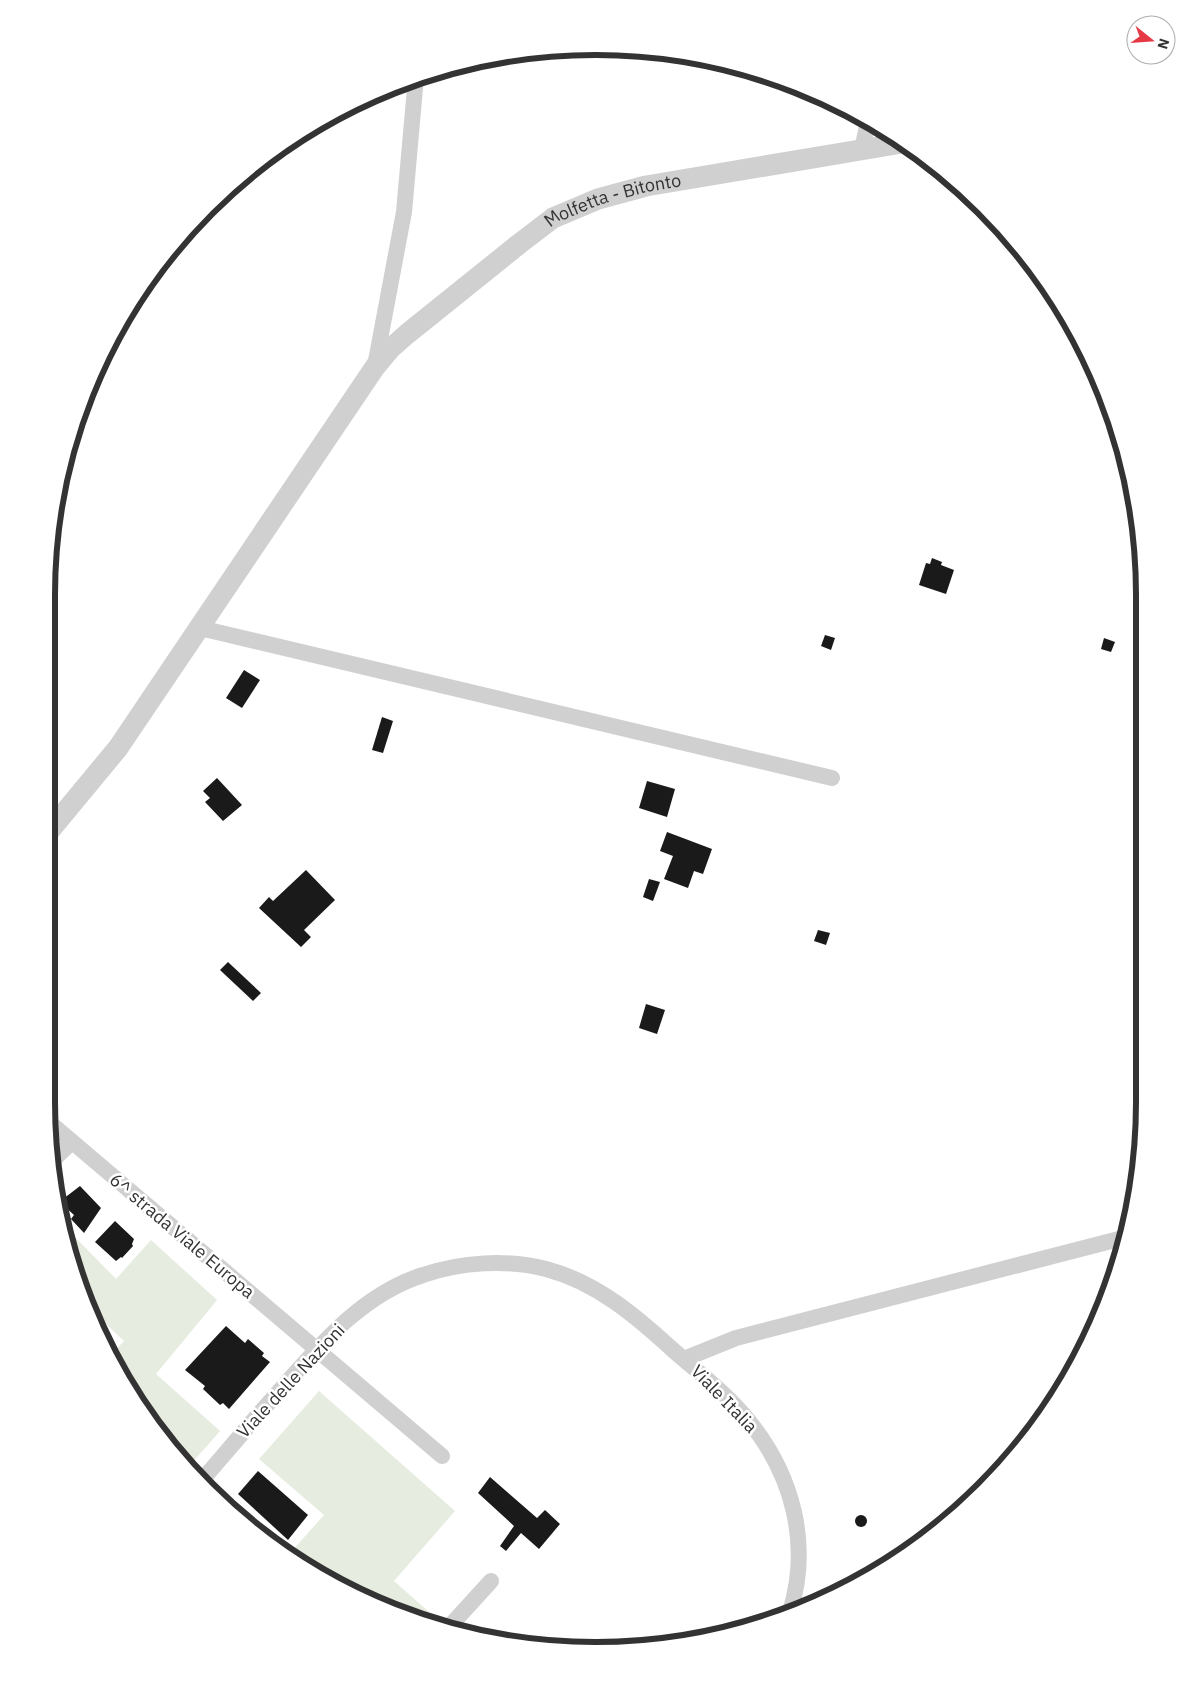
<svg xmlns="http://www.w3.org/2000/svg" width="1191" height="1697" viewBox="0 0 1191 1697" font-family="'IBM Plex Sans',sans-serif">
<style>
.green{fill:#e6ecdf}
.building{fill:#1a1a1a}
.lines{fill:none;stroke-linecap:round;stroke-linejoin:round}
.minor{stroke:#d0d0d0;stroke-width:16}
.tertiary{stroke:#d0d0d0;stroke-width:21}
.labels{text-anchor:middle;stroke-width:5;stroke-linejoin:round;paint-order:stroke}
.street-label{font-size:18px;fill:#333;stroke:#fff}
.rim{fill:none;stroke:#333;stroke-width:6}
</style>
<rect width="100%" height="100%" fill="#fff"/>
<g class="green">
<path d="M62,1224l54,55 35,-39 66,60 -61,74 64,57 -30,34 -51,-59 -28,-51 13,-14 -38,-36 -21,-61z"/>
<path d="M319,1391l136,120 -61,70 35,31 -6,7 -38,-10 -64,-32 -87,-62 -13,-14 3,-4 67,55 33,-37 -65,-56z"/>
</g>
<g class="building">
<path d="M932,558l10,4 -1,3 13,5 -8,24 -27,-9 7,-22 4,1z"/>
<path d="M825,635l10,3 -4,12 -10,-4z"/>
<path d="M1104,638l11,4 -4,10 -10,-3z"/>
<path d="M244,670l16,10 -18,28 -16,-10z"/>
<path d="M382,717l11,4 -10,32 -11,-3z"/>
<path d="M217,778l25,27 -19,16 -18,-19 5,-4 -7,-7z"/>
<path d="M647,781l28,8 -8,28 -28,-9z"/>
<path d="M667,832l45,17 -9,25 -9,-3 -6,17 -24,-9 9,-23 -13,-5z"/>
<path d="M306,870l29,30 -31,30 7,7 -10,10 -42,-39 10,-11 4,4z"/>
<path d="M649,879l11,3 -7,19 -10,-4z"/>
<path d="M818,930l12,3 -4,12 -12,-4z"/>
<path d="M228,962l33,31 -8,8 -33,-31z"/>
<path d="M646,1004l19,6 -8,24 -18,-6z"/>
<path d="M80,1186l21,22 -17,25 -13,-14 3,-4 -12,-11 2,-3 -1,-2z"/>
<path d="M115,1221l19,18 -2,5 1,2 -11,12 -1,-1 -5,4 -21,-19z"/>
<path d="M226,1326l19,17 3,-4 16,14 -2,3 8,6 -41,47 -6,-6 -3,2 -17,-16 2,-3 -20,-16z"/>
<path d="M258,1471l50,44 -20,25 -50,-46z"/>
<path d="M490,1477l47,41 8,-8 15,14 -21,25 -18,-16 -15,18 -6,-5 14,-20 -36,-33z"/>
<circle cx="861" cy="1521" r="6"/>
</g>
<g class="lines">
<g class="minor">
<path d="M862,149l6,-27"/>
<path d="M375,366l29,-154 12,-135"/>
<path d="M200,628l632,150"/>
<path d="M49,1122l393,334"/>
<path d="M54,1159l18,-17"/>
<path d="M684,1359l52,-21 383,-99h8"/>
<path d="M203,1479c26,-30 52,-61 79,-91 40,-45 81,-94 141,-113 38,-13 84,-16 123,-6 50,13 90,47 127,81 25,22 54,44 75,70 45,55 63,124 42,192"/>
<path d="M450,1626l41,-45"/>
</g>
<path class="tertiary" id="s1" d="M46,835l72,-87 257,-381 15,-18 17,-15 112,-90 34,-26 45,-19 48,-13 256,-43"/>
</g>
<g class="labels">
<g class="street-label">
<text dy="6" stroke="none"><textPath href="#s1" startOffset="868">Molfetta - Bitonto</textPath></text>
<text transform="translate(182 1236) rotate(40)" y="6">6^ strada Viale Europa</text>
<text transform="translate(291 1381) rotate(-47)" y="6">Viale delle Nazioni</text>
<text transform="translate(724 1399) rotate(46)" y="6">Viale Italia</text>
</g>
</g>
<path d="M0 0H1191V1697H0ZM595 55H596A540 540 0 0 1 1136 595V1102A540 540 0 0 1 596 1642H595A540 540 0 0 1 55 1102V595A540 540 0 0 1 595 55Z" fill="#fff" fill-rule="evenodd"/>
<path class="rim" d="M595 55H596A540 540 0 0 1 1136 595V1102A540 540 0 0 1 596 1642H595A540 540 0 0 1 55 1102V595A540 540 0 0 1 595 55Z"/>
<g transform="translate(1151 40) rotate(107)"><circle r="24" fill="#ffffff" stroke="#adadad"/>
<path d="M0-4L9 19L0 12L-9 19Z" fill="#e63946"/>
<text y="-8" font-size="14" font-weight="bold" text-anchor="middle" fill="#333333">N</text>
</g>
</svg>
